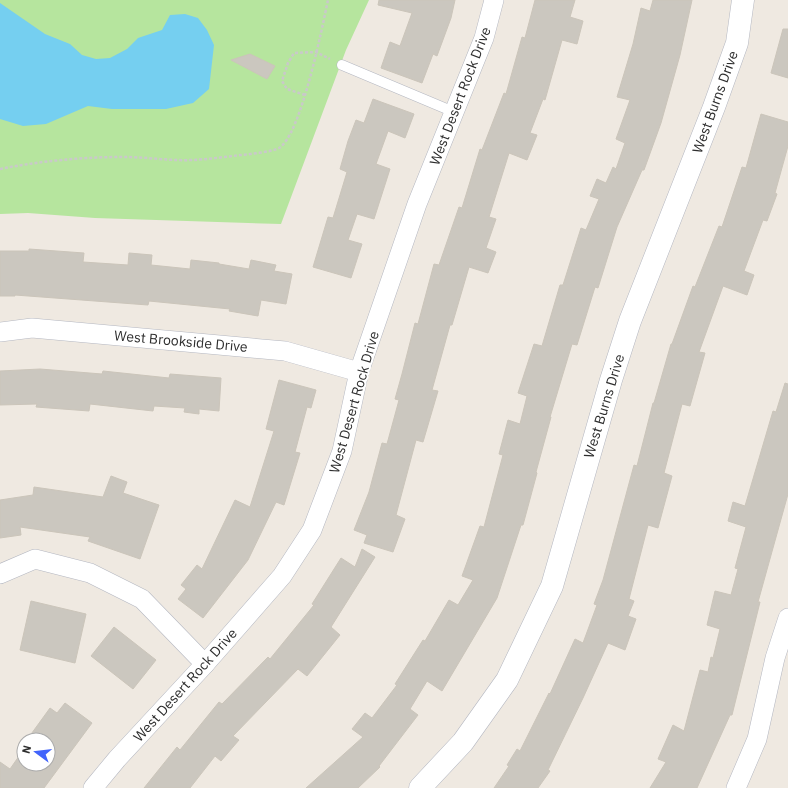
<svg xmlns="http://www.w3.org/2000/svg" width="788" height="788" viewBox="0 0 788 788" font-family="'IBM Plex Sans',sans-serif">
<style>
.green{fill:#b6e59e}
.water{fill:#75cff0}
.building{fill:#cbc7bf;stroke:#cbc5ba}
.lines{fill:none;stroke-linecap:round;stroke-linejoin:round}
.service-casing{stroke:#b4b7c1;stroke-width:11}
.minor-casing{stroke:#b4b7c1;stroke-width:20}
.tertiary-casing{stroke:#b4b7c1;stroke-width:23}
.path{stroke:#c9c9c9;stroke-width:2.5;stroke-dasharray:3 2;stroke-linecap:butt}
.service{stroke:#fff;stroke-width:10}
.minor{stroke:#fff;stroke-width:19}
.tertiary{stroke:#fff;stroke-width:22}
.labels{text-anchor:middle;stroke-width:4;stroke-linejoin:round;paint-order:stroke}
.street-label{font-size:14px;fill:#2e2e2e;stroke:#fff}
</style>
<rect width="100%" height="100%" fill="#efe9e1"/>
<path class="green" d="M0,0h369l-23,50 -65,174 -186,-6 -67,-5 -28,1z"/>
<path class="water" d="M0,3l45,31 25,10 12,11 14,4 14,-1 17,-9 11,-11 24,-8 8,-15 15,-1 13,4 9,12 7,15 -5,44 -16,14 -27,6h-54l-24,-3 -42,18 -23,2 -23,-7z"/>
<g class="building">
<path d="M379,0h76l-4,18 -14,38 -4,-2 -11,29 -41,-15 9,-26 10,4 12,-33 -34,-8z"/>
<path d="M535,0h40l-5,17 13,4 -6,23 -15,-4 -17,60 -2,-1 -13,34 7,2 -10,25 -18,-7 -20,64 7,2 -10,29 10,4 -8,21 -19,-6 -17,58h-2l-18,65 6,1 -15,51 -7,-2 -20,75 9,4 -12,33 -29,-9 3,-8 -13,-5 15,-38 13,-49 5,1 12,-44 -4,-1 7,-25 13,-51 3,1 16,-60 5,1 20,-58 3,1 18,-59 2,1 22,-57 2,1 16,-57 3,1z"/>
<path d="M653,0h39l-12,55 -19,68 -17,47h-2l-25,57 -19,61 -3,-1 -18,58 -5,-1 -22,73h1l-15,55 1,1 -14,52h-2l-24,73 -55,93 -15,-10 -17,28 8,6 -39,51 1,1 -22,21h-52l57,-51 -11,-8 13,-16 7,5 25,-33 -2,-1 28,-44 2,1 24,-41 9,5 15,-25 -11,-4 18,-50 4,1 19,-72 -4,-1 9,-34 12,4 7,-28 -9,-3 16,-49 8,2 18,-61h3l18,-57 5,2 13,-31 -9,-3 7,-17 9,4 7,-16 3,2 9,-26 -9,-4 14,-39 -13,-3 16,-53 8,-36 9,3z"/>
<path d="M783,29h5v49l-17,-5z"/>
<path d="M250,54l25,12 -8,13 -36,-19z"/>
<path d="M373,99l41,15 -9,24 -17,-7 -12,33 14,5 -16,50 -17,-5 -9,26 14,4 -11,34 -38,-11 15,-50 5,1 14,-46 -7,-3 8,-28 8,-21 8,3z"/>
<path d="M761,114l27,8v24l-13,47 2,1 -10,27 -4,-1 -19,51 10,4 -7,20 -24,-9 -24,66 6,1 -15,53 -8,-2 -18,69 8,3 -14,52 -10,-3 -19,74 5,2 -6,15 8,3 -11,31 -17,-7 -25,55 -35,72 2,1 -12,17h-44l15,-22 -2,-1 10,-16 3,2 29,-58 1,1 25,-55 8,4 14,-38 -3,-1 9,-24 31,-115 3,1 16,-63h1l17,-59h1l21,-58 2,1 24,-61 3,1 20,-60 4,1z"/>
<path d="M29,249l55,4 -1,9 45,3 1,-12 23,2 -1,10 39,4 1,-9 28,3v1l30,5 2,-9 25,5 -2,6 18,3 -6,30 -25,-4 -3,16 -29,-5 1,-2 -81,-8 -1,4 -133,-10v1h-15v-45h29z"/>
<path d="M40,369l62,5 1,-3 66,7 1,-4 51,4 -2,33 -20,-2v5l-15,-2 1,-4 -31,-2 -1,5 -63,-7 -1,7 -53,-4 1,-3 -37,1v-34z"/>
<path d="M279,380l37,10 -5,18 -4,-1 -12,45 5,1 -16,52 -8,-3 -28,58 -45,58 -25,-19 8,-10 -5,-4 16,-20 5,4 33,-69 15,7 24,-76 -8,-2z"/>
<path d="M785,383l3,1v110l-30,108h2l-28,113h-2l-33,73h-47l16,-26 -8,-3 15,-34 11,6 16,-61 8,2 3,-15 2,1 7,-29 -13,-4 8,-34 16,4 7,-26 -3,-1 11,-41 -18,-6 5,-19 12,4 28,-95 3,1z"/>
<path d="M111,476l16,6 -4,11 36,12 -19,54 -52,-18 2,-4 -70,-10 1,8 -21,3v-38l33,-5 1,-8 69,10z"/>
<path d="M362,549l13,8 -44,70 9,8 -33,41 -9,-7 -65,67 6,4 -18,21 -6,-5 -25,32h-46l33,-41 3,3 39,-48 3,2 46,-47 2,2 44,-54 -2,-1 29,-46 14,9z"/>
<path d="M31,601l55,13 -11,49 -55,-13z"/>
<path d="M114,627l42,33 -23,29 -42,-33z"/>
<path d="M65,703l27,20 -48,65h-44v-26l10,7 14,-20v15h24v-24h-17l1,-1 -3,-2 21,-29 7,5z"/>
</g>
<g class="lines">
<g class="service-casing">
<path id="service" d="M342,65l112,47"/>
</g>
<g class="minor-casing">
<g id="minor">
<path d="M0,332l32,-4 253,23 74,21"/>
<path d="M0,574l35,-15 55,14 52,26 63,65"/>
<path d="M93,788l24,-29 88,-95 77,-88 30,-46 30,-79 17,-79 58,-168 67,-166 10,-38"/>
<path d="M736,788l21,-49 18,-81 13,-40"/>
</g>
</g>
<g class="tertiary-casing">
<path id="tertiary" d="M420,788l43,-46 44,-62 45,-94 59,-206 19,-59 84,-214 23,-64 6,-43"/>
</g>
<g class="path">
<path d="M305,95l-18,-6 -5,-8 6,-18 6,-10 22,-1 14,7"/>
<path d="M0,169c40,-8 82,-12 123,-12 23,0 47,4 70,3 16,-1 32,-3 48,-5 10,-1 30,-3 38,-7 22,-13 43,-120 49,-148"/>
</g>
<use href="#service" class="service"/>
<use href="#minor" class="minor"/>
<use href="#tertiary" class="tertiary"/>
</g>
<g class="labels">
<g class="street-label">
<text transform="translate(460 96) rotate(-69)" y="5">West Desert Rock Drive</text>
<text transform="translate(715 102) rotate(-70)" y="5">West Burns Drive</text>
<text transform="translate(181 341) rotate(5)" y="5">West Brookside Drive</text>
<text transform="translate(354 402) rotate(-74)" y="5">West Desert Rock Drive</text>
<text transform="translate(604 406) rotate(-73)" y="5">West Burns Drive</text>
<text transform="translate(185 685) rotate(-48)" y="5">West Desert Rock Drive</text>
</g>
</g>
<g transform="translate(36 752) rotate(285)"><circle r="19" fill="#ffffff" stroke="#ababab"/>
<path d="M0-3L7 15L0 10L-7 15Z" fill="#4264fb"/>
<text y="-6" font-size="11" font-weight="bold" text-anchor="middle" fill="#2e2e2e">N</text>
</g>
</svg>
